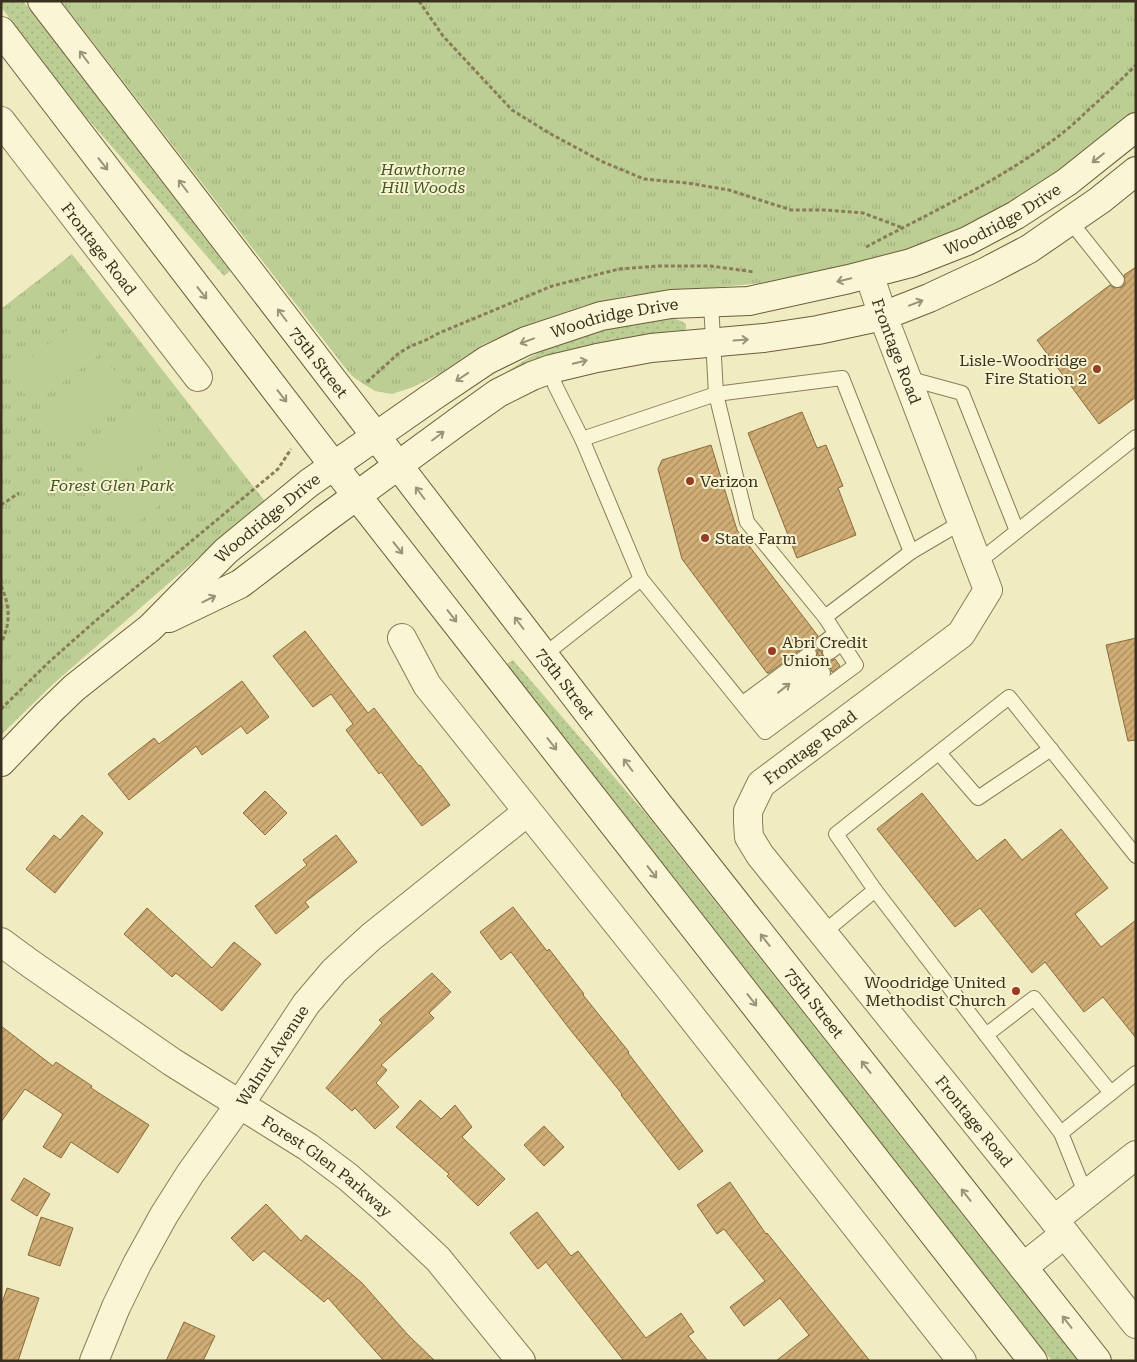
<svg xmlns="http://www.w3.org/2000/svg" width="1137" height="1362" viewBox="0 0 1137 1362" font-family="'Roboto Serif',serif">
<style>
.grass{fill:url(#grass-dots)}
.park{fill:url(#park-tufts)}
.garden{fill:#bcce94}
.building{fill:url(#building-hatch);stroke:#8a6b3c}
.lines{fill:none;stroke-linecap:round;stroke-linejoin:round}
.lane-casing{stroke:#8a7c58;stroke-width:16}
.street-casing{stroke:#8a7c58;stroke-width:30}
.secondary-casing{stroke:#6c5d3b;stroke-width:30}
.path{stroke:#8a7c58;stroke-width:3;stroke-dasharray:4 2.5;stroke-linecap:butt}
.lane{stroke:#faf6d5;stroke-width:14}
.street{stroke:#faf6d5;stroke-width:28}
.secondary{stroke:#faf6d5;stroke-width:28}
.oneway{stroke:#9a9379}
.poi-dot{fill:#9c3b25;stroke:#f7f3d1;stroke-width:2}
.labels{text-anchor:middle;stroke-width:4;stroke-linejoin:round;paint-order:stroke}
.park-label{font-size:16px;font-style:italic;fill:#3f5622;stroke:#f7f3d1}
.street-label{font-size:16px;fill:#39301d;stroke:#f7f3d1}
.poi-label{font-size:16px;fill:#39301d;stroke:#f7f3d1;text-anchor:start}
</style>
<defs>
<pattern id="grass-dots" width="8" height="8" patternUnits="userSpaceOnUse" patternTransform="scale(1.25)"><rect width="8" height="8" fill="#bcce94"/><path d="M2 2h.1M6 6h.1" fill="none" stroke="#a2b17f" stroke-width="1.8" stroke-linecap="round"/></pattern>
<pattern id="park-tufts" width="24" height="20" patternUnits="userSpaceOnUse" patternTransform="scale(1.25)"><rect width="24" height="20" fill="#bcce94"/><path d="M3 7l-1-3M5 7V3M7 7l1-3M15 17l-1-3M17 17v-4M19 17l1-3" fill="none" stroke="#a2b17f"/></pattern>
<pattern id="building-hatch" width="6" height="6" patternUnits="userSpaceOnUse" patternTransform="scale(1.25)"><rect width="6" height="6" fill="#d0ad75"/><path d="M-1 1l2-2M0 6l6-6M5 7l2-2" fill="none" stroke="#aa8d5f"/></pattern>
</defs>
<rect width="100%" height="100%" fill="#f0ebc1"/>
<g class="grass">
<path d="M1,1h22l207,270 -6,5 -143,-165 -80,-104z"/>
<path d="M670,317l11,4 5,3v4l-3,5 -227,73 -2,-1 71,-45 36,-20 28,-10z"/>
<path d="M513,660l133,154 432,547h-26c-183,-232 -367,-462 -545,-697z"/>
</g>
<g class="park">
<path d="M61,1h1075v112l-27,24 -40,32 -95,56 -57,23 -105,30 -186,18 -44,10 -55,19 -45,20 -43,29 -26,13 -21,7 -17,-3 -13,-8 -10,-7 -9,-11z"/>
<path d="M72,254l195,250 -67,52 -148,129 -51,50v-426z"/>
</g>
<g class="garden">
<path d="M77,323l23,31 -67,51 -24,-31z"/>
<path d="M109,364l24,31 -68,51 -23,-31z"/>
<path d="M140,406l24,31 -68,51 -23,-31z"/>
<path d="M172,447l24,31 -68,51 -23,-31z"/>
</g>
<g class="building">
<path d="M1136,267v130l-37,27 -62,-84 73,-55 4,3 8,-1 3,-4 -1,-8z"/>
<path d="M802,412l15,36 9,-3 17,41 -5,2 18,47 -59,23 -49,-125z"/>
<path d="M711,445l26,85 81,106 -3,3 -1,5 2,5 5,2 2,6 3,3 5,1 4,-2 5,7 -8,6 -2,-5 -6,-2 -1,-8 -5,-2 -2,-7 -8,-3 -4,2 -35,26h-2l-85,-114 -24,-90 4,-9z"/>
<path d="M305,631l63,82 6,-5 45,58 1,-1 30,40 -28,21 -41,-54 -2,2 -33,-44 7,-6 -22,-30 -18,13 -40,-51z"/>
<path d="M1136,638v102l-8,1 -22,-96z"/>
<path d="M242,681l27,36 -22,17 -6,-8 -39,29 -6,-9 -67,54 -21,-26 46,-36 5,6z"/>
<path d="M265,791l22,22 -22,22 -22,-22z"/>
<path d="M922,793l55,68 28,-22 17,21 39,-31 47,59 -33,26 26,33 35,-27v118l-33,-41 -19,15 -39,-50 -13,11 -52,-65 -25,19 -78,-98z"/>
<path d="M82,815l21,18 -48,60 -29,-24 28,-34 6,5z"/>
<path d="M336,835l21,27 -52,40 4,5 -33,27 -21,-28 52,-41 -4,-5z"/>
<path d="M513,907l34,44 2,-2 35,45 -1,1 46,57 -1,1 75,98 -24,19 -58,-75 1,-1 -54,-67 -57,-75 -10,8 -21,-28z"/>
<path d="M147,908l65,60 22,-26 27,22 -39,47 -46,-38 -4,4 -48,-43z"/>
<path d="M432,973l19,19 -22,21 5,5 -53,47 6,5 -11,13 23,24 -24,22 -20,-21 -3,3 -26,-23 56,-65 -3,-3z"/>
<path d="M1,1026l52,40 3,-4 36,24 -1,2 58,37 -31,48 -47,-31 -10,16 -18,-11 20,-33 -38,-25 -24,33z"/>
<path d="M420,1100l21,19 14,-14 17,22 -10,10 43,42 -27,27 -31,-30 2,-2 -53,-47z"/>
<path d="M544,1126l20,21 -20,19 -20,-21z"/>
<path d="M24,1178l26,16 -13,22 -26,-16z"/>
<path d="M730,1182l36,52 1,-1 103,128h-94l33,-26 -29,-37 -36,28 -14,-19 35,-26 -41,-52 -7,5 -20,-29z"/>
<path d="M266,1204l35,37 5,-6 56,48 46,52 27,26h-51l-56,-63 -4,4 -60,-51 -11,10 -22,-23z"/>
<path d="M537,1212l34,44 7,-5 68,87 35,-25 13,19 -6,4 20,25h-84l-78,-99 -8,7 -28,-36z"/>
<path d="M41,1217l32,11 -13,38 -32,-11z"/>
<path d="M7,1288l32,10 -21,63h-17v-55z"/>
<path d="M184,1322l31,14 -12,25h-37z"/>
</g>
<g class="lines">
<g class="lane-casing">
<g id="lane">
<path d="M1070,221l47,59"/>
<path d="M551,369l4,16 27,54 59,140 124,153 91,-67 -31,-48 -78,-95 -31,-128 -5,-91"/>
<path d="M907,378l55,15 55,138"/>
<path d="M582,439l134,-45 126,-16 69,174"/>
<path d="M977,563l159,-126"/>
<path d="M825,617l86,-65 51,-30"/>
<path d="M823,643l12,-9"/>
<path d="M830,652l12,-9"/>
<path d="M544,655l97,-76"/>
<path d="M743,703l66,-49"/>
<path d="M751,714l65,-51"/>
<path d="M758,722l65,-49"/>
<path d="M939,753l39,45 73,-49"/>
<path d="M875,890l186,243"/>
<path d="M823,933l52,-43 -39,-56 173,-137 127,159"/>
<path d="M986,1035l48,-37 77,95"/>
<path d="M1086,1195l-25,-62 75,-60"/>
</g>
</g>
<g class="street-casing">
<g id="street">
<path id="s1" d="M1,121l197,256"/>
<path id="s2" d="M869,274l14,42 105,274 -27,44 -200,150 -13,27v11l1,15 11,18 294,365 82,104"/>
<path d="M402,638l25,47 245,307 290,369"/>
<path id="s3" d="M1,942l30,22 141,98 136,85 40,30 40,35 50,47 83,102"/>
<path d="M1054,1220l82,-65"/>
<path d="M1023,1267l42,-33"/>
<path id="s4" d="M94,1361l22,-54 21,-43 27,-49 26,-41 50,-70 66,-100 28,-33 37,-34 156,-125"/>
</g>
</g>
<g class="secondary-casing">
<g id="secondary">
<path id="s5" d="M42,1l616,803 439,557"/>
<path d="M1,31l356,465 676,865"/>
<path d="M169,618l71,-34 85,-65 135,-99 38,-27 34,-17 19,-7 46,-11 54,-10 113,-10 54,-8 65,-14 46,-18 58,-27 42,-22 71,-49 36,-29"/>
<path id="s6" d="M1,762l47,-49 26,-25 76,-60 76,-77 83,-68 123,-86 55,-37 39,-19 75,-25 70,-12 78,-3 100,-22 62,-16 56,-22 49,-26 51,-33 69,-55"/>
</g>
</g>
<g class="path">
<path d="M419,1l24,35 69,74 37,23 52,28 43,18 43,4 42,7 62,20h34l38,3 40,15"/>
<path d="M866,247c66,-35 135,-67 194,-112 9,-7 18,-15 26,-23 17,-15 34,-31 50,-47"/>
<path d="M367,382l32,-29 12,-7 13,-5 15,-8 113,-47 67,-17 40,-3h51l45,6"/>
<path d="M1,505l18,-12"/>
<path d="M1,586c9,19 10,38 0,57"/>
<path d="M1,709l48,-47 44,-39 185,-154 13,-20"/>
</g>
<use href="#lane" class="lane"/>
<use href="#street" class="street"/>
<use href="#secondary" class="secondary"/>
</g>
<defs><path id="oneway-shaft" d="M-6 0H5M1.5-3L5.5 0L1.5 3" fill="none" stroke-width="1.6" stroke-linecap="round" stroke-linejoin="round" transform="scale(1.25)"/></defs>
<g class="oneway">
<use href="#oneway-shaft" transform="translate(84 57) rotate(-127)"/>
<use href="#oneway-shaft" transform="translate(1098 158) rotate(142)"/>
<use href="#oneway-shaft" transform="translate(103 164) rotate(52)"/>
<use href="#oneway-shaft" transform="translate(183 186) rotate(-127)"/>
<use href="#oneway-shaft" transform="translate(844 280) rotate(167)"/>
<use href="#oneway-shaft" transform="translate(202 293) rotate(52)"/>
<use href="#oneway-shaft" transform="translate(916 303) rotate(-21)"/>
<use href="#oneway-shaft" transform="translate(282 315) rotate(-127)"/>
<use href="#oneway-shaft" transform="translate(741 340) rotate(-4)"/>
<use href="#oneway-shaft" transform="translate(527 341) rotate(159)"/>
<use href="#oneway-shaft" transform="translate(580 362) rotate(-14)"/>
<use href="#oneway-shaft" transform="translate(462 377) rotate(146)"/>
<use href="#oneway-shaft" transform="translate(282 396) rotate(52)"/>
<use href="#oneway-shaft" transform="translate(438 436) rotate(-37)"/>
<use href="#oneway-shaft" transform="translate(420 493) rotate(-127)"/>
<use href="#oneway-shaft" transform="translate(398 548) rotate(52)"/>
<use href="#oneway-shaft" transform="translate(209 599) rotate(-26)"/>
<use href="#oneway-shaft" transform="translate(452 616) rotate(52)"/>
<use href="#oneway-shaft" transform="translate(519 623) rotate(-127)"/>
<use href="#oneway-shaft" transform="translate(784 688) rotate(-38)"/>
<use href="#oneway-shaft" transform="translate(552 744) rotate(52)"/>
<use href="#oneway-shaft" transform="translate(628 765) rotate(-127)"/>
<use href="#oneway-shaft" transform="translate(652 872) rotate(52)"/>
<use href="#oneway-shaft" transform="translate(765 940) rotate(-128)"/>
<use href="#oneway-shaft" transform="translate(752 1000) rotate(52)"/>
<use href="#oneway-shaft" transform="translate(866 1067) rotate(-128)"/>
<use href="#oneway-shaft" transform="translate(966 1195) rotate(-128)"/>
<use href="#oneway-shaft" transform="translate(1067 1322) rotate(-128)"/>
</g>
<g class="poi-dot">
<circle cx="1097" cy="369" r="5"/>
<circle cx="690" cy="481" r="5"/>
<circle cx="705" cy="538" r="5"/>
<circle cx="772" cy="651" r="5"/>
<circle cx="1016" cy="991" r="5"/>
</g>
<g class="labels">
<g class="park-label">
<text x="423" y="175">Hawthorne<tspan x="423" dy="18">Hill Woods</tspan></text>
<text x="112" y="491">Forest Glen Park</text>
</g>
<g class="street-label">
<text dy="6" stroke="none"><textPath href="#s6" startOffset="1172">Woodridge Drive</textPath></text>
<text dy="6" stroke="none"><textPath href="#s1" startOffset="161">Frontage Road</textPath></text>
<text dy="6" stroke="none"><textPath href="#s6" startOffset="768">Woodridge Drive</textPath></text>
<text dy="6" stroke="none"><textPath href="#s2" startOffset="82">Frontage Road</textPath></text>
<text dy="6" stroke="none"><textPath href="#s5" startOffset="455">75th Street</textPath></text>
<text dy="6" stroke="none"><textPath href="#s6" startOffset="362">Woodridge Drive</textPath></text>
<text dy="6" stroke="none"><textPath href="#s5" startOffset="860">75th Street</textPath></text>
<text transform="translate(810 747) rotate(-37)" y="6">Frontage Road</text>
<text dy="6" stroke="none"><textPath href="#s5" startOffset="1265">75th Street</textPath></text>
<text dy="6" stroke="none"><textPath href="#s4" startOffset="355">Walnut Avenue</textPath></text>
<text dy="6" stroke="none"><textPath href="#s2" startOffset="1058">Frontage Road</textPath></text>
<text dy="6" stroke="none"><textPath href="#s3" startOffset="396">Forest Glen Parkway</textPath></text>
</g>
<g class="poi-label">
<text x="1087" y="366" text-anchor="end">Lisle-Woodridge<tspan x="1087" dy="18">Fire Station 2</tspan></text>
<text x="700" y="487">Verizon</text>
<text x="715" y="544">State Farm</text>
<text x="782" y="648">Abri Credit<tspan x="782" dy="18">Union</tspan></text>
<text x="1006" y="988" text-anchor="end">Woodridge United<tspan x="1006" dy="18">Methodist Church</tspan></text>
</g>
</g>
<rect width="1137" height="1362" fill="none" stroke="#39301d" stroke-width="5"/>
</svg>
